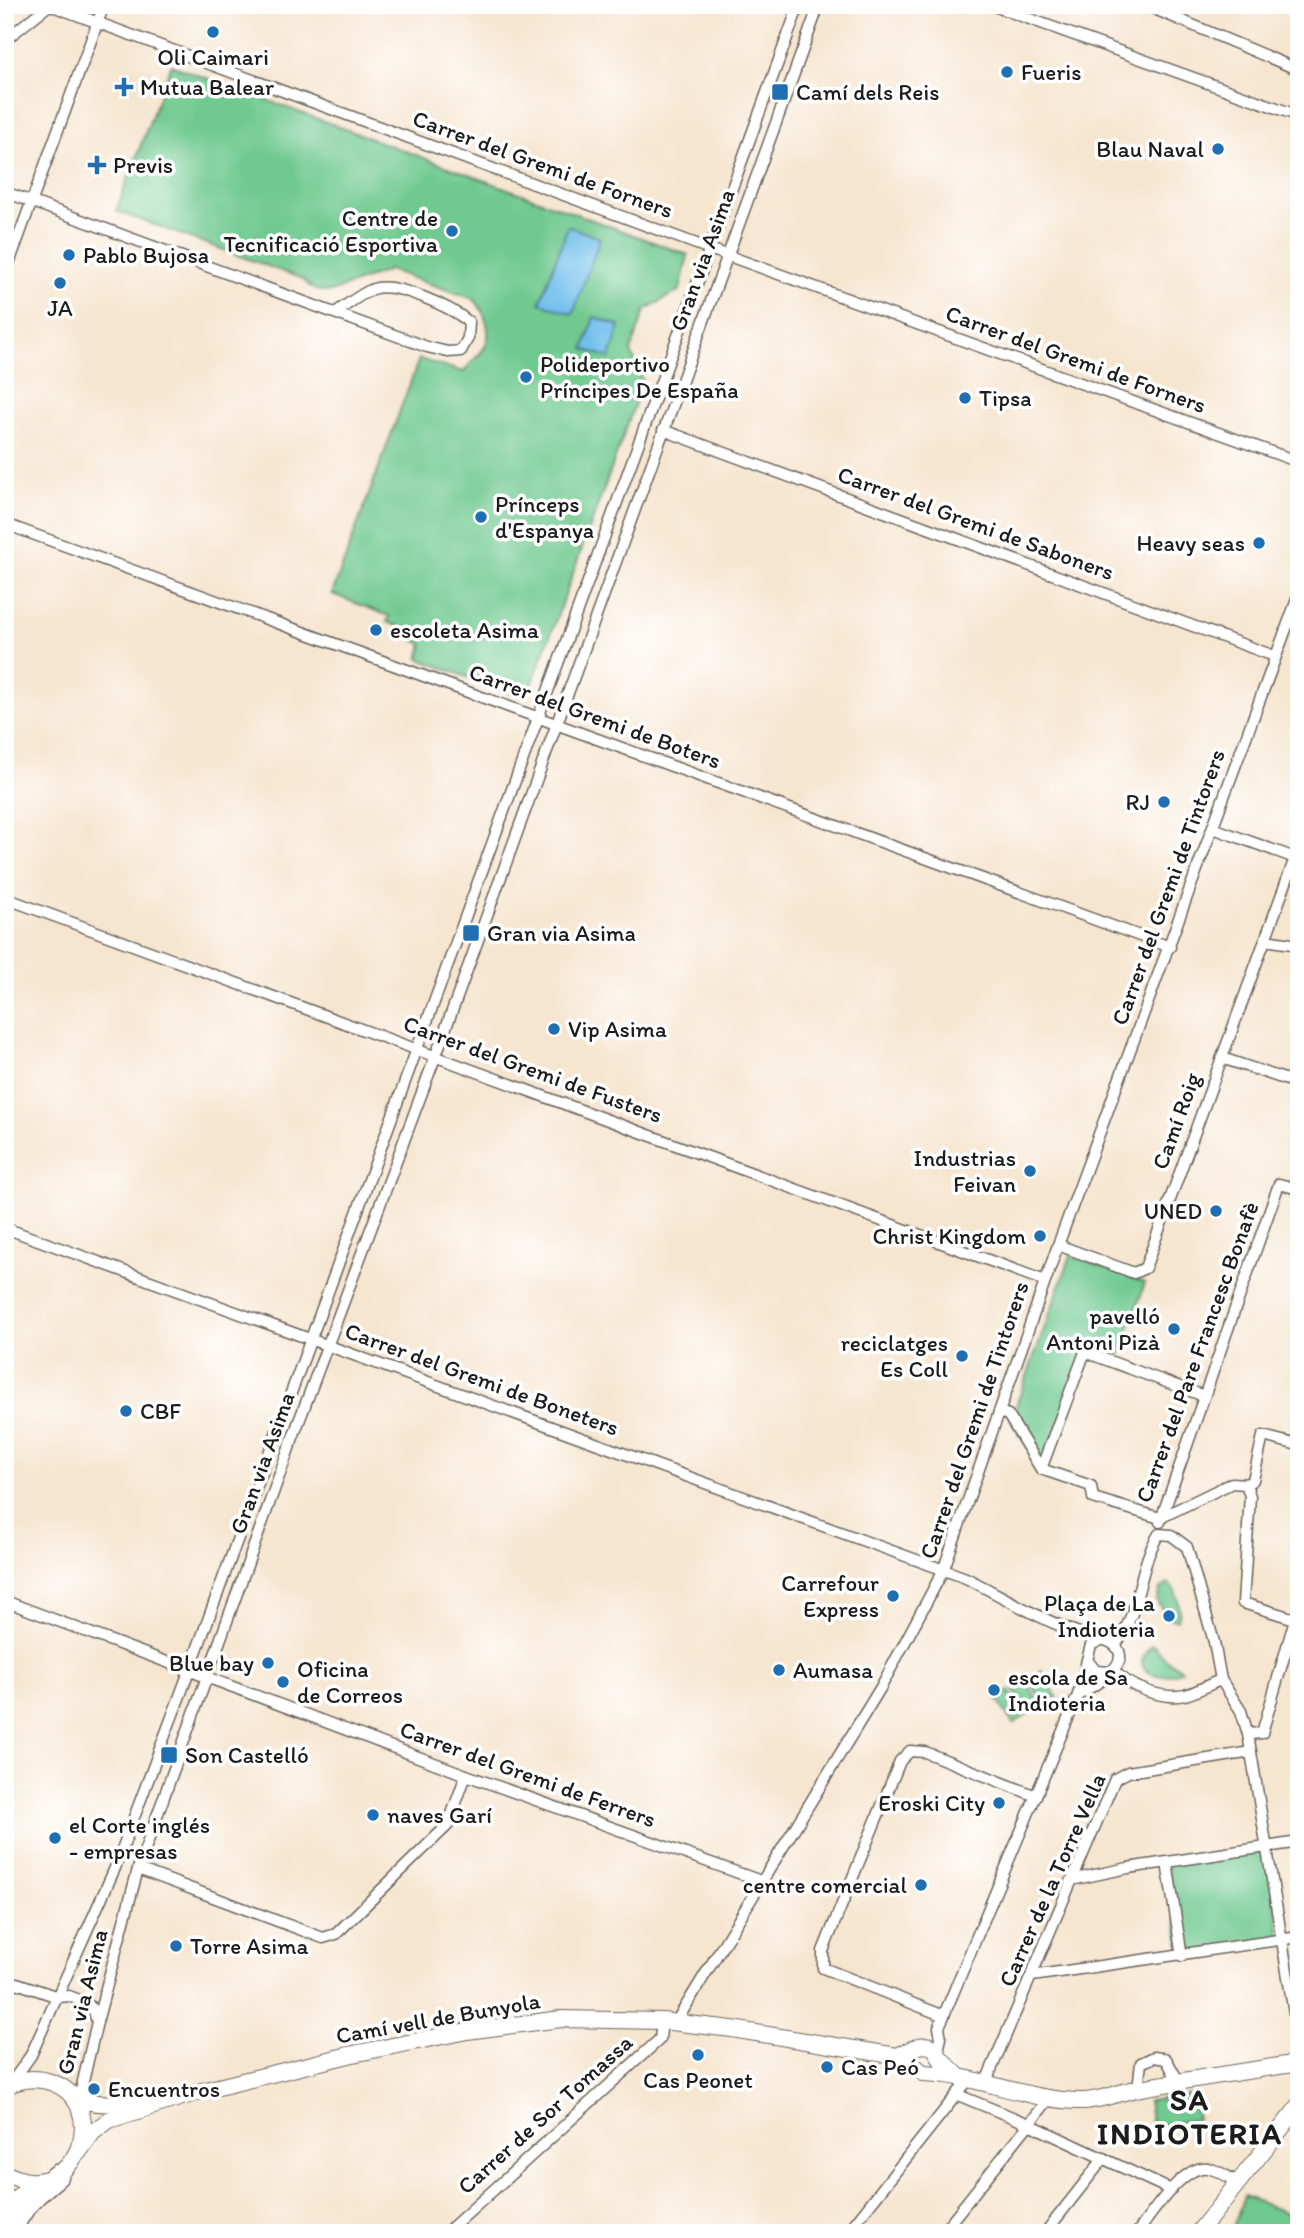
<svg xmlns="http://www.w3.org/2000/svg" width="1304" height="2238" viewBox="0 0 1304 2238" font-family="Itim,sans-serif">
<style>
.green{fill:#70c98f;stroke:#467256;stroke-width:2}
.water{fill:#71bfec;stroke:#466e84;stroke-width:2}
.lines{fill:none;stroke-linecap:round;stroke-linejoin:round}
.street-casing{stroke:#68625b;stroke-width:13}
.secondary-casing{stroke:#68625b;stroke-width:18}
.highway-casing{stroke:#68625b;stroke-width:24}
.street{stroke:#fff;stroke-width:10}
.secondary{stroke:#fff;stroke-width:16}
.highway{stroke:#fff;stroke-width:21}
.poi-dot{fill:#1f6fb2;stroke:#fff;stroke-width:2.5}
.labels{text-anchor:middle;stroke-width:7;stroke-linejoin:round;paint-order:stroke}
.poi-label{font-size:23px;fill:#1c1c1c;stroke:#fff;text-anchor:start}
.street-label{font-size:23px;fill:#1c1c1c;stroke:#fff}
.district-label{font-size:30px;font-weight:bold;letter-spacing:2px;fill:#1c1c1c;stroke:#fff}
</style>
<rect width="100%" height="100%" fill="#fff"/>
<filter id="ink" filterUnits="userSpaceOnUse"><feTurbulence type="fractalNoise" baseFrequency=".0143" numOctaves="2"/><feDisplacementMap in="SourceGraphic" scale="14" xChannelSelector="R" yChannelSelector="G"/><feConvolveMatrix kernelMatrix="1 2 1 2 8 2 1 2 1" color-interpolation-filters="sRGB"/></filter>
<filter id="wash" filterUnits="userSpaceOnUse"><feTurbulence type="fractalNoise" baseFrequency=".00686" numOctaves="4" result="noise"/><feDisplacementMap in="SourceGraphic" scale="28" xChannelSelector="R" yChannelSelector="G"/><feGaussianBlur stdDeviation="1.57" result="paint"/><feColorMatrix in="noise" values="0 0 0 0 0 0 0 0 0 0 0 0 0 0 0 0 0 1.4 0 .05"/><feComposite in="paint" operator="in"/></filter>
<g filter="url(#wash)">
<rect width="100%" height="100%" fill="#f6e5cf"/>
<g class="green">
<path d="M171,65l517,190 -8,35 -35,20 -14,41 12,31 -111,303 -17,10 -96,-36 4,-15 -12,-5 1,-4 -8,-3 1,-3 -18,-7 2,-6 -57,-22 87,-235 45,13c5,-8 12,-14 18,-21 13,-16 3,-39 -8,-52l-85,-29 -58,22c-13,0 -20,-2 -28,-13l-187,-68z"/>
<path d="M1071,1255l74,28 -28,81 -31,-12 -45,117 -30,-49z"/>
<path d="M1169,1584c8,6 13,25 9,35 -10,2 -17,-10 -21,-19l3,-11z"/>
<path d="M1152,1645c7,4 9,11 16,16 6,4 9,3 14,9 -23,13 -57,1 -30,-25z"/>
<path d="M1042,1671l15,26 -13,7 -15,-25z"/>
<path d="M1026,1681l15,25 -13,8 -15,-25z"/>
<path d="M1009,1691l16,25 -12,8 -16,-25z"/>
<path d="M1266,1847l15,92 -99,17 -15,-93z"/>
<path d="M1193,2094l4,25 -45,8 -4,-26z"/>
<path d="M1244,2196l55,22v15h-68z"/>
</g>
<g class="water">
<path d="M568,226l32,12 -27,76 -33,-11z"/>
<path d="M594,317l26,9 -10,32 -26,-9z"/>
</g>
</g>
<g filter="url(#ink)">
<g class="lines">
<g class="street-casing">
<g id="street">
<path d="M50,5l676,250 573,207"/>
<path d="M991,5l308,111"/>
<path d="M1145,5l154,65"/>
<path d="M5,40l44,-35"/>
<path d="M5,192l422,155 21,5 13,-1 7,-13 1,-16c-18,-15 -74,-41 -96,-33 -13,5 -26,16 -38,24"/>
<path d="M5,274l99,-269"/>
<path d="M663,430l611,226"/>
<path d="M5,524l1165,423"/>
<path d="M5,898l1040,383"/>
<path d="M1265,940l34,5"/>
<path d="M1222,1058l77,26"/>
<path d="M5,1228l961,350c36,18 75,42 113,55 13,5 39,5 41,22 1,16 -30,33 -42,40"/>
<path d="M1058,1245l76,28 11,-5 150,-410 -82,-30"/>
<path d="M999,1412l9,3 33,54 50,17 2,12 67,20 72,-35 14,1 4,12 -7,107 52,16 -33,114 -14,1"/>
<path d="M1041,1469l44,-117 119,44"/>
<path d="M1246,1484l7,-4 10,-44 35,9"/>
<path d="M1160,1522l119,-338 20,5"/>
<path d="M5,1601l461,174 295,106"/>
<path d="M1101,1640l-10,5 -4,15 9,11 14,1"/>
<path d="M1113,1670c16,17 48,30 72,25 12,-3 24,-11 36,-15l-7,-38 -27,-95 -16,-12 -12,-1c-22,34 -18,80 -44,111"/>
<path d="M1221,1680l20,31 7,23 51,310"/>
<path d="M1167,1863l15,93"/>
<path d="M138,1869l185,69 13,-4 112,-109 18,-50"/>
<path d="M1071,1880l57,-12 171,-26"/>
<path d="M1032,1976l267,-39"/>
<path d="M5,1979l53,18 11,-1 18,7 7,8 3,11"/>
<path d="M944,2016l-121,-48v-17l77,-190 10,-10 15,1 111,44"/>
<path d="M676,2022l205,-335 62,-116 115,-326 241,-651"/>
<path d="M938,2051l3,-13 -2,-11 139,-332 9,-35"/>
<path d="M12,2082l19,-27 84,-187 75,-199 609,-1664"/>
<path d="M985,2084l130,-305 13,-7 123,-20"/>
<path d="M1138,2088l3,-25 13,-6 12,2 13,23"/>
<path d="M958,2095l71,29 142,66"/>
<path d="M81,2103v-13l16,-68 41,-153 154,-429 144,-385 383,-1050"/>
<path d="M446,2233l214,-194 2,-18"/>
<path d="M847,2233l122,-154"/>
<path d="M942,2233l107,-134"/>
<path d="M1045,2233l59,-75"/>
<path d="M1137,2233c14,-18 46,-69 71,-65 10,2 21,10 30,14"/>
</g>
</g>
<g class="secondary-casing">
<g id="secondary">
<path d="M897,2056c13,-5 25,-16 38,-8l5,10 17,17"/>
<path d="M5,2087c14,-8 27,-10 42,-6 69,18 29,131 -42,92"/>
<path d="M70,2094c24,15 54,9 80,3"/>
<path d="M78,2153l15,-21 16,-12 89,-28 155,-38 114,-23 94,-12 101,2 70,8 165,27 15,8 11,9c54,1 106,29 161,28 19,-1 38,-10 57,-13 52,-9 105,-17 158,-25"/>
<path d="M5,2220l14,-24 21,-14"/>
<path d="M1198,2233l101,-127"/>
</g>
</g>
<g class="highway-casing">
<path id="highway" d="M10,2233c13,-30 25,-38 48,-58"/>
</g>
<use href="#street" class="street"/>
<use href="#secondary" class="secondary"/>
<use href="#highway" class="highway"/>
</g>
</g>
<g class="poi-dot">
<circle cx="213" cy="32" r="7"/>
<circle cx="1007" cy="72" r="7"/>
<path d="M120.5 76.5h7v7h7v7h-7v7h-7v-7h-7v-7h7z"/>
<rect x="771" y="83" width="18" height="18" rx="3.5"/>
<circle cx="1218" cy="149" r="7"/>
<path d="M93.5 154.5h7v7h7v7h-7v7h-7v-7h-7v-7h7z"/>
<circle cx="452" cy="231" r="7"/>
<circle cx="69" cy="255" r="7"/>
<circle cx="60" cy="283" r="7"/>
<circle cx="526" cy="377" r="7"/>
<circle cx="965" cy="398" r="7"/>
<circle cx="481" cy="517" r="7"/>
<circle cx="1259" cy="543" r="7"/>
<circle cx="376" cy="630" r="7"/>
<circle cx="1164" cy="802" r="7"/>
<rect x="462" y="924" width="18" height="18" rx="3.5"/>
<circle cx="554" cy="1029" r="7"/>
<circle cx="1030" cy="1171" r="7"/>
<circle cx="1216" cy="1211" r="7"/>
<circle cx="1040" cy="1236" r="7"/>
<circle cx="1174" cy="1329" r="7"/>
<circle cx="962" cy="1356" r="7"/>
<circle cx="126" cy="1411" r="7"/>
<circle cx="893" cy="1596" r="7"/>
<circle cx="1169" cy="1616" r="7"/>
<circle cx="268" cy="1663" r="7"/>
<circle cx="779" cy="1670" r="7"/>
<circle cx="283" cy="1682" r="7"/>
<circle cx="994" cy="1690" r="7"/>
<rect x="160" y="1746" width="18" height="18" rx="3.5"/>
<circle cx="999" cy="1803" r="7"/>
<circle cx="373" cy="1815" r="7"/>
<circle cx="55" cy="1838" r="7"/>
<circle cx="921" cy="1885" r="7"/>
<circle cx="176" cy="1946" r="7"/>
<circle cx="698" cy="2055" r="7"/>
<circle cx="827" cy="2067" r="7"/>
<circle cx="94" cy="2089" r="7"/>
</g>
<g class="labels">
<g class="poi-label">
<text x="213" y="65" text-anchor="middle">Oli Caimari</text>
<text x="1021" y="80">Fueris</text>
<text x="140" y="95">Mutua Balear</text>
<text x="796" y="100">Camí dels Reis</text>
<text x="1204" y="157" text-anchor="end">Blau Naval</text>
<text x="113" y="173">Previs</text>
<text x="438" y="226" text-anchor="end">Centre de<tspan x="438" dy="26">Tecnificació Esportiva</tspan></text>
<text x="83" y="263">Pablo Bujosa</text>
<text x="60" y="316" text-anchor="middle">JA</text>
<text x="540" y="372">Polideportivo<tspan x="540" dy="26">Príncipes De España</tspan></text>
<text x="979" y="406">Tipsa</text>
<text x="495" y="512">Prínceps<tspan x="495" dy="26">d'Espanya</tspan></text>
<text x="1245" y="551" text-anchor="end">Heavy seas</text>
<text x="390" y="638">escoleta Asima</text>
<text x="1150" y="810" text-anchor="end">RJ</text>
<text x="487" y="941">Gran via Asima</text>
<text x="568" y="1037">Vip Asima</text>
<text x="1016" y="1166" text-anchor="end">Industrias<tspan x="1016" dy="26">Feivan</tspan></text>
<text x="1202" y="1219" text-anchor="end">UNED</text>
<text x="1026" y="1244" text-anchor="end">Christ Kingdom</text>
<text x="1160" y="1324" text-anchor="end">pavelló<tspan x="1160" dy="26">Antoni Pizà</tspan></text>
<text x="948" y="1351" text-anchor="end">reciclatges<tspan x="948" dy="26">Es Coll</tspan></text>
<text x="140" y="1419">CBF</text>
<text x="879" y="1591" text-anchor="end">Carrefour<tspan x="879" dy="26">Express</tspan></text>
<text x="1155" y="1611" text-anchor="end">Plaça de La<tspan x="1155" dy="26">Indioteria</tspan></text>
<text x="254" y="1671" text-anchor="end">Blue bay</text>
<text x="297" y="1677">Oficina<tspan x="297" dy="26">de Correos</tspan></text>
<text x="793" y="1678">Aumasa</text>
<text x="1008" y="1685">escola de Sa<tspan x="1008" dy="26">Indioteria</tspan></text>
<text x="185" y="1763">Son Castelló</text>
<text x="985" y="1811" text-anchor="end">Eroski City</text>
<text x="387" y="1823">naves Garí</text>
<text x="69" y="1833">el Corte inglés<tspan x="69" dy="26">- empresas</tspan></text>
<text x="907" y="1893" text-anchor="end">centre comercial</text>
<text x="190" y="1954">Torre Asima</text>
<text x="841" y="2075">Cas Peó</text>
<text x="698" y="2088" text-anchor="middle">Cas Peonet</text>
<text x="108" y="2097">Encuentros</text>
</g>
<g class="street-label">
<text transform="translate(543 164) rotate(20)" y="8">Carrer del Gremi de Forners</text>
<text transform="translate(702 260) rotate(-70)" y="8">Gran via Asima</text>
<text transform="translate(1076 359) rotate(20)" y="8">Carrer del Gremi de Forners</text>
<text transform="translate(976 523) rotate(20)" y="8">Carrer del Gremi de Saboners</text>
<text transform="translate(595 716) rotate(20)" y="8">Carrer del Gremi de Boters</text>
<text transform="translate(1168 887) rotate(-70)" y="8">Carrer del Gremi de Tintorers</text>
<text transform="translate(533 1069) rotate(20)" y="8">Carrer del Gremi de Fusters</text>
<text transform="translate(1176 1121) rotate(-70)" y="8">Camí Roig</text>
<text transform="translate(1197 1352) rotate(-70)" y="8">Carrer del Pare Francesc Bonafè</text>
<text transform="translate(482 1379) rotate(20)" y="8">Carrer del Gremi de Boneters</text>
<text transform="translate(974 1420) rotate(-71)" y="8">Carrer del Gremi de Tintorers</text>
<text transform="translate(262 1463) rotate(-70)" y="8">Gran via Asima</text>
<text transform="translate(528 1774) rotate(20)" y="8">Carrer del Gremi de Ferrers</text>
<text transform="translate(1052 1880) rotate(-66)" y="8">Carrer de la Torre Vella</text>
<text transform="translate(82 2002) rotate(-76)" y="8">Gran via Asima</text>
<text transform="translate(438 2018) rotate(-10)" y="8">Camí vell de Bunyola</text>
<text transform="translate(545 2114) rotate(-42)" y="8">Carrer de Sor Tomassa</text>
</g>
<g class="district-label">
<text x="1190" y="2110">SA<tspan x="1190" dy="34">INDIOTERIA</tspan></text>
</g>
</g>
<rect width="1304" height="2238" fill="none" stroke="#fff" stroke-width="28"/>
</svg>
